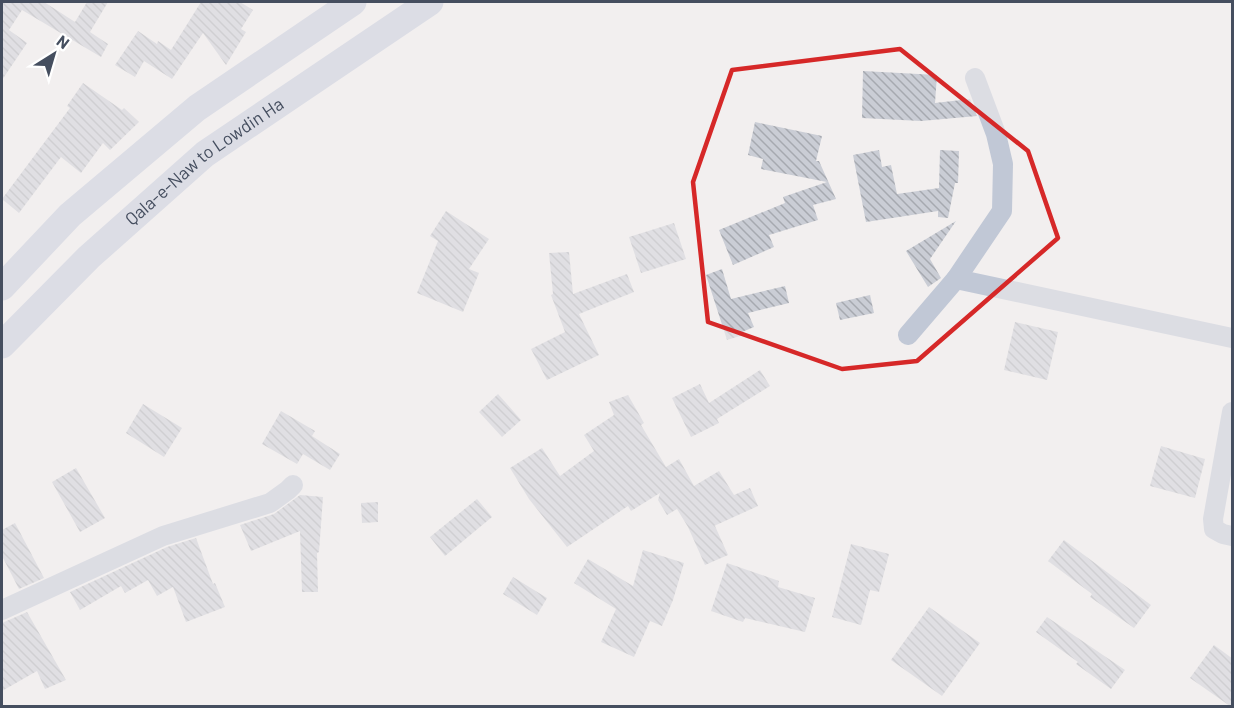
<svg xmlns="http://www.w3.org/2000/svg" width="1234" height="708" viewBox="0 0 1234 708" font-family="Barlow,sans-serif">
<style>
.building{fill:url(#building-back-hatch)}
.lines{fill:none;stroke-linecap:round;stroke-linejoin:round}
.street{stroke:#c1c8d6;stroke-width:20}
.secondary{stroke:#c0c8da;stroke-width:27}
.marked{fill:none;stroke:#d62828;stroke-width:4.5;stroke-linejoin:round}
.labels{text-anchor:middle;stroke-width:5;stroke-linejoin:round;paint-order:stroke}
.street-label{font-size:18px;fill:#454e5f;stroke:#fff}
</style>
<defs>
<pattern id="building-back-hatch" width="6" height="6" patternUnits="userSpaceOnUse" patternTransform="scale(1.5)"><rect width="6" height="6" fill="#cacdd5"/><path d="M-1 5l2 2M0 0l6 6M5-1l2 2" fill="none" stroke="#a6a9b0"/></pattern>
</defs>
<rect width="100%" height="100%" fill="#f2efef"/>
<g class="building">
<path d="M2,2h42l31,20 12,-20h21l-18,30 18,12 -7,13 -79,-47 -13,20 18,13 -25,37z"/>
<path d="M201,2h39l13,8 -12,19 5,3 -20,33 -23,-32 -31,46 -28,-18 -9,16 -20,-12 23,-34 19,13 1,-3 13,9z"/>
<path d="M863,71l74,4 -2,28 35,-4 7,17 -56,5 -59,-3z"/>
<path d="M83,83l39,27 2,-2 15,14 -29,28 -7,-7 -22,30 -20,-16 -42,56 -17,-14 68,-91 -3,-2z"/>
<path d="M755,122l67,14 -6,25h3l17,38 -23,6 5,15 -49,15 5,12 -41,18 -14,-35 66,-27 -2,-6 44,-15 -66,-13 2,-10 -15,-4z"/>
<path d="M879,150l3,17 9,-2 6,29 42,-6 1,-38 19,1 -1,32h-3l-7,35 -10,-1v-6l-72,11 -13,-67z"/>
<path d="M446,211l43,28 -20,30 10,4 -16,39 -46,-19 21,-52 -8,-5z"/>
<path d="M956,221l-26,38 11,19 -13,9 -22,-36z"/>
<path d="M674,223l12,36 -45,14 -12,-36z"/>
<path d="M569,252l4,42 54,-20 7,18 -55,22 20,41 -52,25 -16,-31 34,-17 -14,-37 2,-1 -4,-41z"/>
<path d="M722,269l9,30 54,-13 4,17 -41,10 6,14 -12,5 1,3 -16,5 -21,-65z"/>
<path d="M870,295l4,18 -34,7 -4,-17z"/>
<path d="M1015,322l43,10 -11,48 -43,-10z"/>
<path d="M760,370l10,16 -53,33 2,4 -28,14 -19,-39 28,-14 9,19z"/>
<path d="M498,394l23,26 -19,17 -23,-25z"/>
<path d="M628,395l16,28 -3,2 25,42 13,-8 15,27 25,-15 15,24 16,-7 8,18 -44,20h1l13,29 -23,10 -17,-38 -11,-18 -10,6 -9,-15 2,-7 -29,18 -3,-5 -61,41 -38,-48 -19,-31 32,-20 18,28 34,-25 -10,-16 30,-20 -5,-13z"/>
<path d="M143,404l39,24 -18,29 -38,-24z"/>
<path d="M281,411l34,20 -3,5 28,18 -10,16 -27,-16 -6,10 -35,-20z"/>
<path d="M1161,446l44,13 -10,39 -45,-12z"/>
<path d="M76,468l29,50 -25,14 -28,-50z"/>
<path d="M300,495l23,2 -4,55 -2,1 1,39h-16l-2,-61 -49,20 -11,-26 34,-11z"/>
<path d="M477,499l15,18 -47,39 -15,-19z"/>
<path d="M378,502v20l-16,1 -1,-20z"/>
<path d="M15,523l29,55 -25,11 -17,-33v-26z"/>
<path d="M196,538l17,46 2,-1 10,24 -39,15 -13,-35 -16,9 -9,-16 -23,13 -4,-7 -41,24 -10,-18 97,-45z"/>
<path d="M1064,540l87,65 -17,23 -44,-31 2,-3 -44,-33z"/>
<path d="M851,544l38,10 -10,38 -9,-2 -9,35 -29,-8z"/>
<path d="M643,550l41,13 -11,37 -11,26 -12,-5 -16,36 -33,-15 15,-33 -42,-26 14,-24 45,27z"/>
<path d="M727,563l52,18 -1,6 37,11 -10,34 -60,-14 -2,4 -32,-11z"/>
<path d="M513,577l34,21 -10,17 -34,-21z"/>
<path d="M929,607l51,36 -38,53 -51,-36z"/>
<path d="M27,612l39,68 -21,9 -8,-18 -35,20v-68z"/>
<path d="M1047,617l78,53 -14,19 -35,-25 2,-2 -42,-30z"/>
<path d="M1214,645l19,14v47h-3l-40,-28z"/>
</g>
<g class="lines">
<g class="street">
<path d="M956,279l276,59"/>
<path d="M908,335l48,-56 46,-68 1,-47 -7,-30 -21,-56"/>
<path d="M1232,412l-19,107 1,10 9,5 9,2"/>
<path d="M2,610l161,-74 107,-33 18,-13 5,-5"/>
</g>
<g class="secondary">
<path d="M2,287l68,-72 127,-107 156,-106"/>
<path id="s1" d="M2,345l87,-88 116,-103 225,-152"/>
</g>
</g>
<path d="M0 0H1234V708H0ZM900,49l128,102 30,87 -141,123 -75,8 -134,-47 -15,-140 39,-112z" fill="#f2efef" fill-opacity=".55" fill-rule="evenodd"/>
<path class="marked" d="M900,49l128,102 30,87 -141,123 -75,8 -134,-47 -15,-140 39,-112z"/>
<g class="labels">
<g class="street-label">
<text dy="6" stroke="none"><textPath href="#s1" startOffset="274">Qala-e-Naw to Lowdin Ha</textPath></text>
</g>
</g>
<rect width="1234" height="708" fill="none" stroke="#454e5f" stroke-width="6"/>
<g transform="translate(54 54) rotate(37)" stroke="#ffffff" stroke-width="4.5" paint-order="stroke">
<path d="M0-4.5L10 22L0 15L-10 22Z" fill="#454e5f"/>
<text y="-9" font-size="16" font-weight="bold" text-anchor="middle" fill="#454e5f">N</text>
</g>
</svg>
